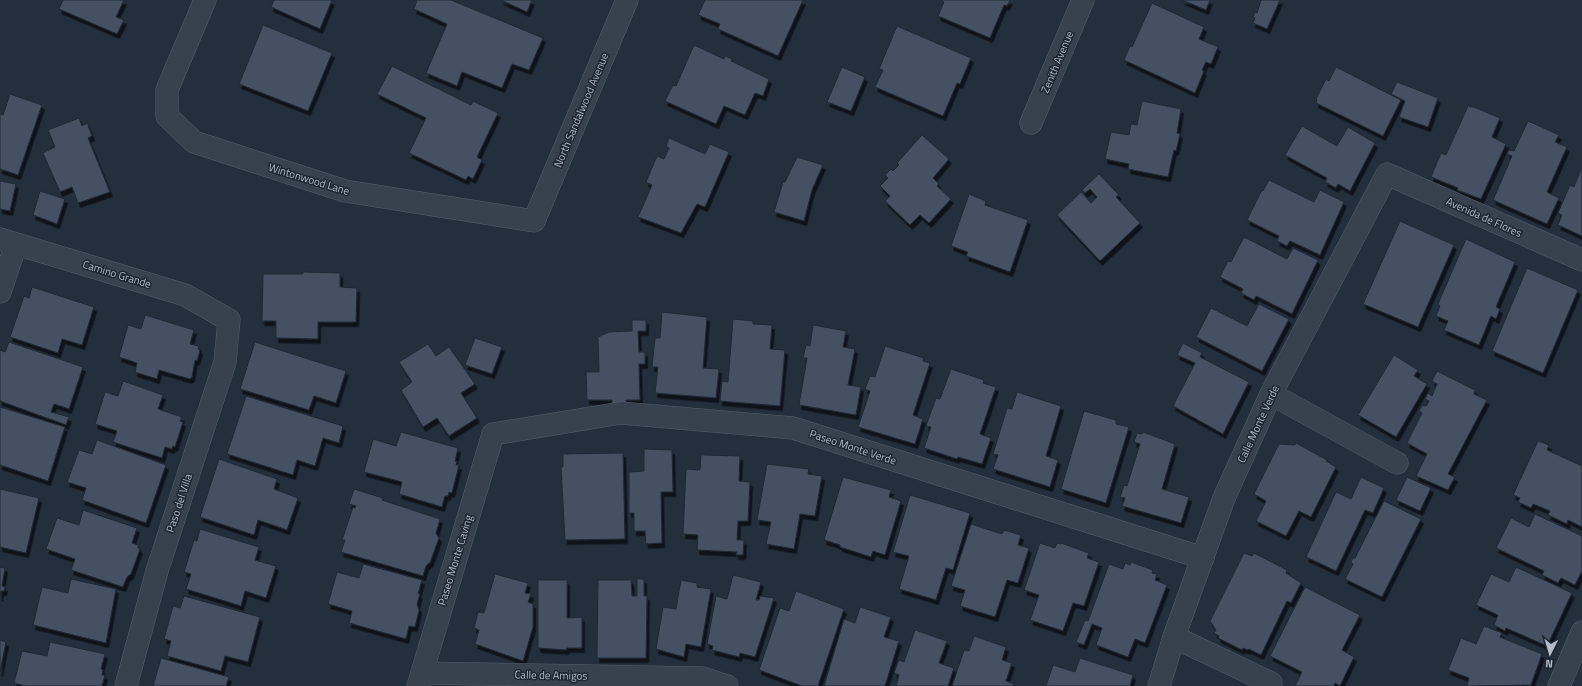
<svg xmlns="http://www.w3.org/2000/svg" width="1582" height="686" viewBox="0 0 1582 686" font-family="'Titillium Web',sans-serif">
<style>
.building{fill:#455162;stroke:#1f2835;filter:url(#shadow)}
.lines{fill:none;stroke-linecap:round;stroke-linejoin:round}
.minor-casing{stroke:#565f6c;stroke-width:23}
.minor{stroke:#38414e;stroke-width:22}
.labels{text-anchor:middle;stroke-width:3;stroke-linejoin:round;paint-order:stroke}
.street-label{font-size:11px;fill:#b4bcc9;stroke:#1d2633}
</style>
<defs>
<filter id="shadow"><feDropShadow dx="2.5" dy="4.5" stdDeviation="0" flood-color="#0009"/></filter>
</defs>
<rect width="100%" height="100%" fill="#242f3e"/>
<g class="building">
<path d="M63,0h61l-8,17 8,3 -7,14 -58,-25z"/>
<path d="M274,0h58l-12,29 -49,-22z"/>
<path d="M417,0h34l92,38 -14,32 -17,-6 -10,24 -40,-16 -5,14 -31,-13 21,-49 -33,-15z"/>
<path d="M501,0h31l-5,12z"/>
<path d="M705,0h98l-25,56 -60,-27 2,-5 -22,-9z"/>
<path d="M940,0h70l-3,6 -3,-1 -14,33 -52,-22 6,-14z"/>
<path d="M1182,0h28l-4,10z"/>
<path d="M1261,0h19l-13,29 -14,-6 2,-5 -2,-1 2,-5 2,1z"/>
<path d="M1152,3l52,24 -5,12 19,8 -7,17 -5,-2 -4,8 2,1 -9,22 -71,-33 6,-14 2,1z"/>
<path d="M263,25l69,28 -24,58 -69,-27z"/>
<path d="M897,26l74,32 -11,26 -3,-1 -14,33 -68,-29 8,-17 -4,-1z"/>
<path d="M694,45l30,14 1,-3 7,3 -1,2 38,18 -6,17 -8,-3 -10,22 -21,-9 -8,18 -51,-23 8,-16 3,1z"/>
<path d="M392,66l79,39 2,-4 25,12 -21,44 5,3 -9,19 -5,-3 -2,4 -57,-27 17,-35 -49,-24z"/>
<path d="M842,67l23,10 -14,34 -24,-9z"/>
<path d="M1336,67l65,33 -18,36 -67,-33 1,-3 -1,-1 10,-20 3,2z"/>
<path d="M1397,82l41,16 -10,29 -29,-10 6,-16 -14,-7z"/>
<path d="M10,94l32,11 -24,70 -18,-6v-55l3,1z"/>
<path d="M1142,101l39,8 -4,24 3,1 -4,17 -2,-1 -6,27 -40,-8 1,-5 -24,-5 6,-27 18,3 2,-11 6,1z"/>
<path d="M1469,104l1,3h4l26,11 -8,19 14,7 -25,55 -24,-9 1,-2 -27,-11 10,-24 5,2z"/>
<path d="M79,118l3,8 5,-3 5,13 -4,2 22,54 -32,11 -6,-16 -12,5 -17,-39 12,-6 -7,-17z"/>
<path d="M1528,121l31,14 -4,7 12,5 -20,45 12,6 -12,26 -54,-24 19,-44 -5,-2 2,-4 5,1z"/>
<path d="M1302,126l35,20 11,-19 27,16 -25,48 -12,-7 -2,4 -11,-6 2,-4 -42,-23z"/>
<path d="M922,135l27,24 -16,19 6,6 -2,2 14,13 -22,24 -9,-8 -10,10 -25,-24 5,-5 -10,-10 8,-8 -3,-3 6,-6 2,2 6,-6 -2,-2z"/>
<path d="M669,138l36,16 5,-10 19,8 -24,55 -8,-3 -16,29 -43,-16 14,-32 -6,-3 11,-26 7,3 5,-11 -3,-2z"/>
<path d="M797,157l26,8 -11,25 -8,31 -30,-9 9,-30h2z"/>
<path d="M1582,167v69l-24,-11 4,-10 -4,-2 12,-28 4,2z"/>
<path d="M1099,174l20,21 -3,2 24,26 -40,38 -43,-46 24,-23 10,11 6,-6 -7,-8 -5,4 -3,-3z"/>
<path d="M1269,180l45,22 6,-12 24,12 -24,53 -30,-14 -3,5 -10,-5 2,-5 -32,-16 15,-30 1,1z"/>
<path d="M0,181l16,3 -6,27 -10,-2z"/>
<path d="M40,191l25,8 -8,25 -24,-9z"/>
<path d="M969,194l17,7 -1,4 43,15 -18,52 -44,-16 2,-4 -17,-6z"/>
<path d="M1400,221l54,24 -36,82 -55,-23z"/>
<path d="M1244,237l43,22 6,-11 25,12 -26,54 -36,-18 -2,4 -13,-7 2,-4 -23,-12 8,-16 3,1z"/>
<path d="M1466,239l49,23 -19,45 4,2 -4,10 -5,-3 -12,29 -35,-15 4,-9 -12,-5 4,-10 -2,-2z"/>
<path d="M1527,268l51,22 -35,83 -51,-22z"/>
<path d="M303,272l37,1v14l17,1 -1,34h-38v17l-42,-1v-17h-14l1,-47h40z"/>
<path d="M32,287l62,20 -12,38 -20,-6 -4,14 -48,-16 14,-41 5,2z"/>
<path d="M1259,304l30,15 -27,52 -66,-34 15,-29 36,18z"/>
<path d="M662,312l45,5 -4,51 16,1 -3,29 -61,-5 3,-26h-6l3,-29h5z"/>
<path d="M145,315l49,15 -4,14 9,2 -1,3 2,1 -3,11 -2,-1 -3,17 -2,2 -31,-9 -2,9 -22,-7 2,-9 -18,-6 9,-32 13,4z"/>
<path d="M733,319l20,2v3l19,1 -2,24 15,1 -5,56 -60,-5 2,-20 6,1z"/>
<path d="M632,320h14v11h-8l1,21h6v12h-6l1,36h-14v5l-14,1v-6h-25l-1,-28h13l-1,-35 11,-5 23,-1z"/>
<path d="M813,325l33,6 -3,16 12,2 -7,36 13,2 -5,28 -57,-10 8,-47h-4l3,-13 4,1z"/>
<path d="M475,338l27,9 -10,27 -27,-9z"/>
<path d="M9,342l74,25 -14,42 -15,-5 -3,8 18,5 -3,8 -66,-24v-51l5,2z"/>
<path d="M255,342l91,29 -10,32 -22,-7 -5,14 -69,-21z"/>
<path d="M1183,343l19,10 -2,4 49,25 -26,52 -50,-28 22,-43 -18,-8z"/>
<path d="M428,344l8,12 13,-9 26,37 -14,9 16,25 -28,18 -12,-18 -14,9 -22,-37 11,-8 -13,-20z"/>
<path d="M885,346l39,12 -1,3 7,2 -17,52 10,4 -8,25 -57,-17 12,-36 -5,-2 5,-13 5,1z"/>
<path d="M1394,355l24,15 -4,6 13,8 -31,53 -38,-22z"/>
<path d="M951,369l33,11 -1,3 13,4 -16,47 11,4 -9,26 -24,-7 -1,2 -33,-11 7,-21 -5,-1 10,-28 4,1z"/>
<path d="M1437,371l38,19 -1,4 13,6 -39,74 7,3 -7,13 -32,-14 11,-22 -20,-11 15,-30 -3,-2 3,-6 4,1 3,-5 -4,-2 3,-6 4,3 5,-12 -5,-3z"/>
<path d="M123,381l40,14 -5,14 24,8 -2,4 3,1 -8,25 -2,-1 -1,3 -7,-2 -3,11 -49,-16 4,-11 -22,-7 10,-32 13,4z"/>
<path d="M1017,392l44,14 -15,50 12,4 -8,27 -57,-18 5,-14 -5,-1 14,-46 5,1z"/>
<path d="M246,396l97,30 -4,17 -16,-5 -8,28 -18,-6 -4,15 -66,-21z"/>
<path d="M0,407l65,20 -17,54 -48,-16z"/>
<path d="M1084,411l32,9v4l13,3 -23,76 -45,-14z"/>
<path d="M401,432l57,16 -3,13 2,1 -1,3h3l-7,28 -3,-1 -1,4h-3l-3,11 -43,-13 3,-12 -38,-10 9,-33 23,7z"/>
<path d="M1143,432l32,12 -13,45 27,8 -8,26 -59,-17 3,-8 -5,-1 4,-12 3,1 13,-42 -6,-2 3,-9 5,1z"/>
<path d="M97,440l69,25 -20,58 -64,-23 4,-12 -19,-6 12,-32 13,4z"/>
<path d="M1538,441l11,4 -2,5 35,16v61l-14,-7 -1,4 -19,-9 2,-4 -17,-7 -2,4 -13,-6 2,-4 -7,-3z"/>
<path d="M1296,443l31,17 -1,1 10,6 -25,50 -12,-6 -13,25 -30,-15 10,-20 -12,-7 25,-50 16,1z"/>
<path d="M644,449l28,1 1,42h-12l1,51 -16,1 -1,-13h-11v-18h-5v-41l15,-1z"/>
<path d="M623,453l2,86 -60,1 -4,-73h2v-13z"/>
<path d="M701,455l39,1 -1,25 11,1 -2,39h-10l-1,19h7l-1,15h-7l1,-3 -40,-2 1,-15 -15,-1 3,-65 14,1z"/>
<path d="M219,459l58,20 -3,10 24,9 -11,32 -29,-10 -4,15 -54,-18z"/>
<path d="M767,464l42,5 -1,5 14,2 -7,40 -15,-2 -6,35 -28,-5 5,-22 -14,-2z"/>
<path d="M843,477l48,13 -2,7 12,4 -16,54 -12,-4 -2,6 -31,-10v-2l-16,-5z"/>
<path d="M1361,477l23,11 -11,25 -8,-3 -29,61 -30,-14 30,-65 15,7z"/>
<path d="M1407,477l24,11 -11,23 -24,-11z"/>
<path d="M0,489l39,9 -13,55 -26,-6z"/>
<path d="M354,489l29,9 -1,2 58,19 -4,14 3,5 -9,25h-1l-3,3 -3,10 -82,-24 4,-12h-3l11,-33 2,1 1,-2 -7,-2z"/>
<path d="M910,495l60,18 -17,57 -7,-2 -10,32 -37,-11 10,-33 -16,-4z"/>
<path d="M1384,501l37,18 -39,78 -37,-18 8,-15 -2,-2 2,-4h2z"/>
<path d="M83,510l54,18 -5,15 6,2v3l2,1 -9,25 -4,3 -4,10 -52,-17 4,-11 -29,-10 11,-31 22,7z"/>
<path d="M1535,514l47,22v35l-7,14 -14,-7 -3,5 -16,-8 2,-4 -48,-23 15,-30 18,9z"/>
<path d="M971,524l31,10 2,-4 17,5 -3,10 11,3 -11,35 -11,-3 -12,37 -35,-11 5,-16 -14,-4z"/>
<path d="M200,529l59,18 -4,13 21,6 -10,32 -21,-7 -4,15 -55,-17 5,-15 -7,-2 10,-32 3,1z"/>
<path d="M1040,543l15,5 2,-5 4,1v-1l25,9 3,1 -2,5 12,4 -15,44 -11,-3 -10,28 -33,-11 9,-25 -15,-5z"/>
<path d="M1244,553l8,3 2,-3 33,17 -1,3 15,10 -10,20 -4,-2 -26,54 -12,-6 -1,1 -5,-2 -1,2 -24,-12 1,-2 -5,-3 2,-3 -6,-9z"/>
<path d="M1131,562l22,8 -1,3 5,1 -2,6 12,5 -22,58 -10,-4 -7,18 -32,-12 6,-17 -10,-4 -8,21 -8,-3 9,-22 3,1 21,-57 14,5 2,-6 5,2z"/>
<path d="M363,564l59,16 -4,14h2l-3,10 2,6 -4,17 -6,-1 -3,13 -57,-16 3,-12 -24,-7 9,-32 22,6z"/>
<path d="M0,567l5,1 -3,18 3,1 -1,4h-3l-1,6z"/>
<path d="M1516,567l56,26 -25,53 -41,-18 -1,3 -11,-6 4,-10 -22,-10 15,-31 18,8z"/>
<path d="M495,574l33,9 -3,10 6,1 -3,8 5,2v23l-10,34 -48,-17 4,-14 -5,-2 4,-16 6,1z"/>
<path d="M733,575l28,7 -5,18h3l1,-4 14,2 -19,59 -15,-4 -1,4 -27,-7 1,-4 -6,-2 9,-48 11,3z"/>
<path d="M71,579l45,10 -10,54 -73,-18 9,-38 26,6z"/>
<path d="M637,579h7v17h3l-1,62h-49l1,-78h33l1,16h5z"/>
<path d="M538,580h29v38l15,-1v31h-15l-1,2 -28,-2z"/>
<path d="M681,580l16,3v4l14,2 -10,58 -15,-3 -2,13 -28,-8 7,-42 13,2z"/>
<path d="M1305,587l55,28 -18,35 12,7 -14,29 -5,-3 -1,3h-39l7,-14 -32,-16z"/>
<path d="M796,591l48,18 -26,77h-16l-43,-16 21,-62 9,3z"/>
<path d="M184,596l76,21 -12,45 -23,-6 -4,15 -54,-15 4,-15 -7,-2 9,-33 7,2z"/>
<path d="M860,607l31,10 -7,20 15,4 -14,45h-61l20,-67 11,4z"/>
<path d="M1484,626l18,7 -2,4 42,17 -11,31 -64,1 2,-8 -21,-8 13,-32 15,6z"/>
<path d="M915,630l32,11 -8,22 15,5 -6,18h-52l3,-11 -5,-2 5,-13 5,2z"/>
<path d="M974,636l32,11 -4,13 10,3 -6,18 8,3 -1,2h-61l12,-36 5,1z"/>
<path d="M0,640l6,2 -6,30z"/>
<path d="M50,642l55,12 -4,15 2,1 -1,5h3l-3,11h-77l-11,-3 8,-32 25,5z"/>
<path d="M161,658l68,19 -3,9h-73z"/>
<path d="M1080,658l53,17 -3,11h-84l7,-21 22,7z"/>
</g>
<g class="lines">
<g class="minor-casing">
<g id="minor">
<path d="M205,0l-38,90v26l27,26 151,49 189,30 93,-221"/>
<path d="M1031,123l52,-123"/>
<path d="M0,239l185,56 44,25 -4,42 -68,209 -31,115"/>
<path d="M0,292l16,-48"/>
<path d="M1271,394l126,69"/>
<path d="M1174,637l97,46"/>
<path d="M422,673l280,5 25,8"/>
<path d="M418,686l75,-252 128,-21 172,15 410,130"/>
<path d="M1159,686l15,-49 50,-139 47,-104 116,-220 195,86"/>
<path d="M1559,686l23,-54"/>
</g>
</g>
<use href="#minor" class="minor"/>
</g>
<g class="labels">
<g class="street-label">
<text transform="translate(1057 62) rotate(-67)" y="4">Zenith Avenue</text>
<text transform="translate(581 110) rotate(-67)" y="4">North Sandalwood Avenue</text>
<text transform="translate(309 179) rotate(17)" y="4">Wintonwood Lane</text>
<text transform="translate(1484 217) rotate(24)" y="4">Avenida de Flores</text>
<text transform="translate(117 274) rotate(17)" y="4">Camino Grande</text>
<text transform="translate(1258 424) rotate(-65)" y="4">Calle Monte Verde</text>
<text transform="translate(853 447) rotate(18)" y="4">Paseo Monte Verde</text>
<text transform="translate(179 503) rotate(-72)" y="4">Paso del Villa</text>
<text transform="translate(455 560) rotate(-73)" y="4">Paseo Monte Caving</text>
<text transform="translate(551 675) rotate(1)" y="4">Calle de Amigos</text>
</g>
</g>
<g transform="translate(1550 654) rotate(185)" stroke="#1d2633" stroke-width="3" paint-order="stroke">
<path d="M0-3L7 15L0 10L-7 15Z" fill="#b4bcc9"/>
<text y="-6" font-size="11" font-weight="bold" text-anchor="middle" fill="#b4bcc9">N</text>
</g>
</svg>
